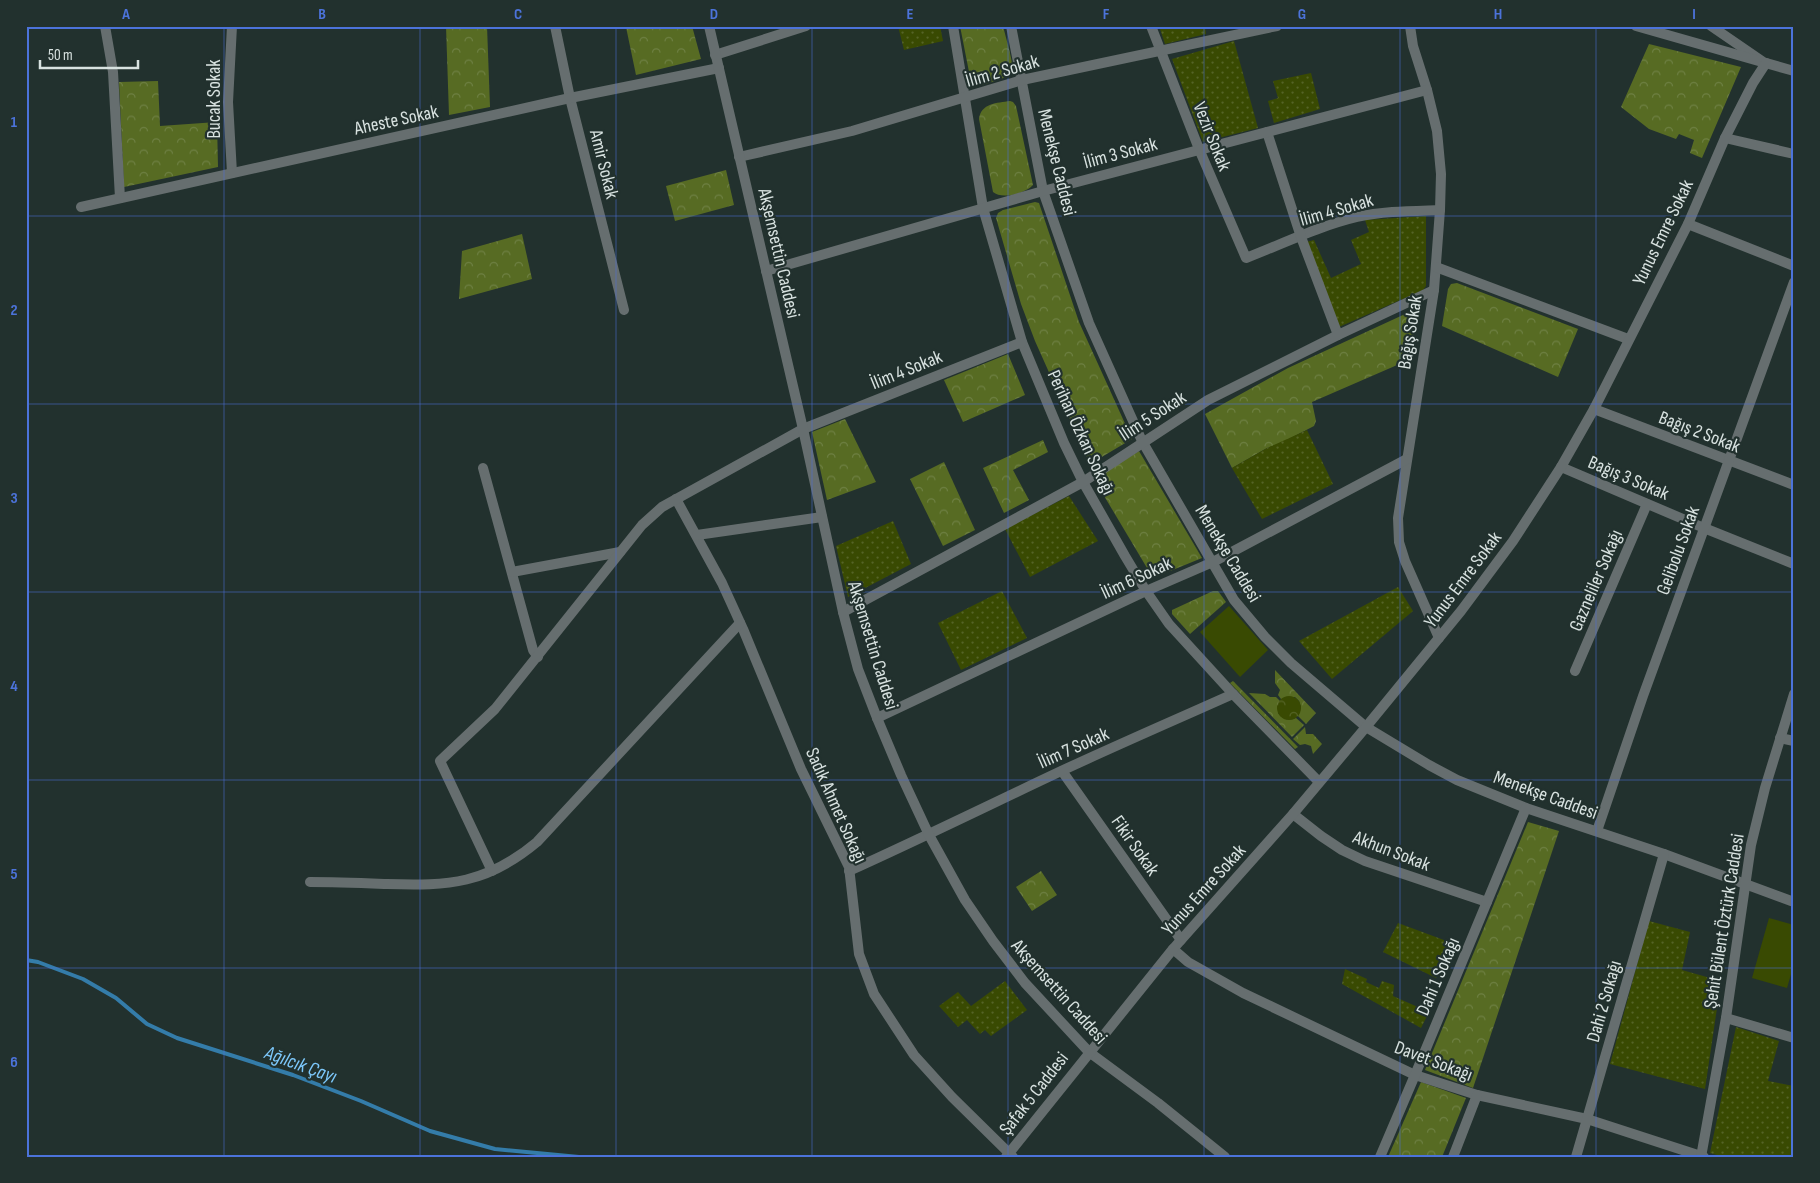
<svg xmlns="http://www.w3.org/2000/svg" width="1820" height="1183" viewBox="0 0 1820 1183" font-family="'Sofia Sans Condensed',sans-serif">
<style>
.grass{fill:#394a02}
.forest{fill:url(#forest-crowns)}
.park{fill:url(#park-crowns)}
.garden{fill:url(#garden-dots)}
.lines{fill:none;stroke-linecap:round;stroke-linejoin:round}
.stream{stroke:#347ca9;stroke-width:4}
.minor{stroke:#666e6f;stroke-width:10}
.tertiary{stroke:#666e6f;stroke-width:10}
.grid{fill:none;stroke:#4c73da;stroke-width:1;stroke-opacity:0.55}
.labels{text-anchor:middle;stroke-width:4.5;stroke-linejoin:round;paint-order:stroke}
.street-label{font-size:19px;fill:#d8e2e0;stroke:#22312e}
.water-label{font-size:20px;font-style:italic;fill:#7dc8fb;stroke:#22312e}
.neatline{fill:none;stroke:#4c73da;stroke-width:2}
.grid-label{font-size:16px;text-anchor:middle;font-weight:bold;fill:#4c73da}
</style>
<defs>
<pattern id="forest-crowns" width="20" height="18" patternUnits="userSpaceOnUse" patternTransform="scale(1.25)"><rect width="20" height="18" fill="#576b23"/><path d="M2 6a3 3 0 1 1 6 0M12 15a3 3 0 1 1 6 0" fill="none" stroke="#6e8043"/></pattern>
<pattern id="park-crowns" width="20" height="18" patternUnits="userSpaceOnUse" patternTransform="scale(1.25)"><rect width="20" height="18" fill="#394a02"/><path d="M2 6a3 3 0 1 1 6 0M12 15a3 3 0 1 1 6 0" fill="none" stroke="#556427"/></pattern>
<pattern id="garden-dots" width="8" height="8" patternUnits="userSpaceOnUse" patternTransform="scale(1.25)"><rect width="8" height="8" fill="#394a02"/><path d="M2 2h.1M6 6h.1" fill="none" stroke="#556427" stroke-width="1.8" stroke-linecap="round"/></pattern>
</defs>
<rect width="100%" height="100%" fill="#22312e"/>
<g class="grass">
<path d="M1229,606l39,44 -28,27 -40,-45z"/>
<path d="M1769,918l25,7v39l-7,24 -35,-10z"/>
</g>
<g class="forest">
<path d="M446,26h41l3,81 -41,8z"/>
<path d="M692,26l9,33 -65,16 -10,-48z"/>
<path d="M960,26h43c2,9 12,40 9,47 -2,4 -28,12 -33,12 -4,-1 -7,-4 -9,-8z"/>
<path d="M1649,44l92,23 -39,91 -12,-5 4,-13 -15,-6 -3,5 -27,-10 -28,-22z"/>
<path d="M158,81l2,45 57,-4 1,45 -94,20 -5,-105z"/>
<path d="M1010,101l3,1 3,4 17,79c-7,8 -31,15 -40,7l-14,-73c2,-16 18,-16 31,-18z"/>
<path d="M726,170l8,35 -59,16 -9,-35z"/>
<path d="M1035,202l4,1 40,119 53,117 -42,25 -55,-123 -14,-37 -25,-86 2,-5 5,-3z"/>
<path d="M522,234l10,45 -73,20 3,-48z"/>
<path d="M1457,283l121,46 -20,48 -116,-51 6,-37 3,-5z"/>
<path d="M1416,309l-5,50 -99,43 4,19 -2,5 -31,16 -16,6 -35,20 -27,-54 83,-46z"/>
<path d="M1008,354l17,41 -62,27 -19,-42z"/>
<path d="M845,419l31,63 -49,18 -15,-68z"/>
<path d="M1043,440l5,12 -35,18 16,30 -25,13 -21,-45z"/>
<path d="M1139,451l63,107 -49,20 -59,-99z"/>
<path d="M944,462l31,68 -32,16 -33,-67z"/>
<path d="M1213,591h5l8,11 -36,32 -18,-20v-4z"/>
<path d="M1275,670l41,43 -10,11 -8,-8 3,-9 -2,-6 -4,-4 -14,2 -3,-4 2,-5 -5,-7z"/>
<path d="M1233,681l1,1 64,65 -3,2 -65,-66z"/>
<path d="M1249,693l16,1 5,3h6l4,4 -2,12c5,7 11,8 18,5l8,7 -12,12z"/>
<path d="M1305,727l1,7h7l9,10 -9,10 -2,-8 -6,-2 -5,1 -7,-6z"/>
<path d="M1528,822l31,9 -86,257 -48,-18z"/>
<path d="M1041,871l16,24 -25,16 -16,-24z"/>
<path d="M1421,1082l45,16 -24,59h-54z"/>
</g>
<circle class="park" cx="1289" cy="708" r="12"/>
<g class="garden">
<path d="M898,26h42l3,15 -39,9z"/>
<path d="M1159,26h46l1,8 -41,10z"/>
<path d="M1234,41l24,87 -55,14 -31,-83z"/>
<path d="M1311,73l9,36 -46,14 -6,-22 10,-3 -5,-17z"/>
<path d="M1426,216v70l-3,4 -84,37 -33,-85 8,-2 17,38 30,-14 -10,-24 18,-8 -4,-12z"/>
<path d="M1307,430l26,54 -71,35 -30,-51 35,-20z"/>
<path d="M1069,496l29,45 -68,36 -25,-48z"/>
<path d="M893,521l18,43 -63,33 -12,-51z"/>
<path d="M1398,587l15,24 -81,68 -33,-38z"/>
<path d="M1002,591l25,47 -66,32 -23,-47z"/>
<path d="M1649,921l41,11 -8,38 39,11 -16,108 -95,-25z"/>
<path d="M1398,923l54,20 -16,35 -53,-26z"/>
<path d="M1345,969l22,10 -1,3 13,6 3,-7 12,4 -1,11 36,16 -8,16 -79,-44z"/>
<path d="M1005,981l22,29 -36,26 -6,-6 -5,4 -13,-14 -9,7 -19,-21 19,-14 13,14z"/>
<path d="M1736,1027l43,14 -11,40 26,5v71h-70l-14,-4z"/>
</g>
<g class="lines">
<path class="stream" d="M26,960l12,2 45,17 33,19 31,26 30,14 116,37 68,26 69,30 65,18 84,8"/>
<g class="minor">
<path d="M105,26l8,46 7,126"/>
<path d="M555,26l15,72 54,212"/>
<path d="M953,26l30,182 39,134 42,101 19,39 42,74 21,35 23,33 64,70 86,88"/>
<path d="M1011,26l32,165 46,132 53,118 92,159 31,37 26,26 75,64 63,38 28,15 69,28 138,46 130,48"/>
<path d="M1151,26l48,123 47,109c36,-14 73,-32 111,-41 27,-6 55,-6 83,-7"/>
<path d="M1410,26l3,20 14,44 10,41 4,43 -1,36 -6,80 -36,228 1,24 6,19 34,77"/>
<path d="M1711,26l51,35"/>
<path d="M715,55l91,-29"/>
<path d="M1267,132l34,105 37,98"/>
<path d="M1725,138l69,16"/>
<path d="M739,157l113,-26 170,-51 255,-54"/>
<path d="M232,173l-4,-71 4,-76"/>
<path d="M81,207l489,-109 149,-30"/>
<path d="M1688,224l106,42"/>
<path d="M1436,267l192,72"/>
<path d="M766,271l277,-80 384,-101"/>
<path d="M1594,409l200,76"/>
<path d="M1561,467l143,61 90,36"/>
<path d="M483,468l50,182 5,7"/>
<path d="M676,499l46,84 21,46 58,140 48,98 10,87 15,40 40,61 38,42 61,60"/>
<path d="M697,535l125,-18"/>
<path d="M512,572l108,-20"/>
<path d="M843,612l240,-130 125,-82 130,-65 96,-45"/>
<path d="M1575,671l72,-167"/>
<path d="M877,718l269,-127 67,-29 194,-103"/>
<path d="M1780,738l14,3"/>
<path d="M1062,771l119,169"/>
<path d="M1293,814l28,22 21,14 23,11 122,41"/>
<path d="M1597,831l46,-135 151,-414"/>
<path d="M492,871l-52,-110 55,-52 147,-184 20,-18 141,-78 219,-87"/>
<path d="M849,871c71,-32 140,-66 210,-99 58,-27 116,-52 174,-78"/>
<path d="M310,882c26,0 51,1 77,2 62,2 100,0 150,-42l203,-219"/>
<path d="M1173,949l15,13 55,31 172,82 62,20 110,24 117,38"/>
<path d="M1726,1018l68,20"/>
<path d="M1380,1157l35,-82 111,-267"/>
<path d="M1453,1157l24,-62"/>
<path d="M1576,1157l88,-303"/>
</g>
<g class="tertiary">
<path d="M709,26l94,403 40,183 15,57 19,49 24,57 28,60 36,65 28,41 32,42 64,69 69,51 67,54"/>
<path d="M1636,26l158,45"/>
<path d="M1006,1157l167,-208 120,-135 73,-87 95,-116 52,-70 48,-74 33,-58 94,-185 37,-86 28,-55 13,-20"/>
<path d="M1701,1157l25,-139 25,-173 14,-57 29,-94"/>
</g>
</g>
<path class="grid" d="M224,26v1131M420,26v1131M616,26v1131M812,26v1131M1008,26v1131M1204,26v1131M1400,26v1131M1596,26v1131M26,216h1768M26,404h1768M26,592h1768M26,780h1768M26,968h1768"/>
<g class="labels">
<g class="street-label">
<text transform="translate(1002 70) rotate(-16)" y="7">İlim 2 Sokak</text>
<text transform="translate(213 99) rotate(-90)" y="7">Bucak Sokak</text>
<text transform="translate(396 119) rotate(-12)" y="7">Aheste Sokak</text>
<text transform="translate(1213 136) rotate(68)" y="7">Vezir Sokak</text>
<text transform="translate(1120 152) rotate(-15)" y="7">İlim 3 Sokak</text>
<text transform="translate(1058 162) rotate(76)" y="7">Menekşe Caddesi</text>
<text transform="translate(605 164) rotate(76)" y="7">Amir Sokak</text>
<text transform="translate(1336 209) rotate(-16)" y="7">İlim 4 Sokak</text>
<text transform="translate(1662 232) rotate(-64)" y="7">Yunus Emre Sokak</text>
<text transform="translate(780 253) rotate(77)" y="7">Akşemsettin Caddesi</text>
<text transform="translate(1409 332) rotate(-81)" y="7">Bağış Sokak</text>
<text transform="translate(906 369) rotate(-22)" y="7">İlim 4 Sokak</text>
<text transform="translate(1152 415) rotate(-33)" y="7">İlim 5 Sokak</text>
<text transform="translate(1700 431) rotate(21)" y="7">Bağış 2 Sokak</text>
<text transform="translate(1082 432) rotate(65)" y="7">Perihan Özkan Sokağı</text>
<text transform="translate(1629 477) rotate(23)" y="7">Bağış 3 Sokak</text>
<text transform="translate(1677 550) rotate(-70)" y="7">Gelibolu Sokak</text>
<text transform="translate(1229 553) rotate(59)" y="7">Menekşe Caddesi</text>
<text transform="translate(1136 577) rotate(-25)" y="7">İlim 6 Sokak</text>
<text transform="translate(1462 579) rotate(-53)" y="7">Yunus Emre Sokak</text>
<text transform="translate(1595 580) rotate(-67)" y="7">Gazneliler Sokağı</text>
<text transform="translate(874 645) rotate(73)" y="7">Akşemsettin Caddesi</text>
<text transform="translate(1073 747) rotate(-24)" y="7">İlim 7 Sokak</text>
<text transform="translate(1546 794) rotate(20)" y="7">Menekşe Caddesi</text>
<text transform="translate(837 805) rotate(66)" y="7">Sadık Ahmet Sokağı</text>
<text transform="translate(1136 845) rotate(55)" y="7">Fikir Sokak</text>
<text transform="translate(1392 850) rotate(21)" y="7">Akhun Sokak</text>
<text transform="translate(1203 889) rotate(-48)" y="7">Yunus Emre Sokak</text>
<text transform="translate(1723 921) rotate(-81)" y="7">Şehit Bülent Öztürk Caddesi</text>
<text transform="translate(1437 976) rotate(-67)" y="7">Dahi 1 Sokağı</text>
<text transform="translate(1060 991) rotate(48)" y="7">Akşemsettin Caddesi</text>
<text transform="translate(1603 1001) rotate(-74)" y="7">Dahi 2 Sokağı</text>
<text transform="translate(1434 1060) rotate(21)" y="7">Davet Sokağı</text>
<text transform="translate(1033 1093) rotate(-52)" y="7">Şafak 5 Caddesi</text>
</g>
<g class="water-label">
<text transform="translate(301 1064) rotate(20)" y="7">Ağılcık Çayı</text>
</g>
</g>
<rect width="1820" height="1183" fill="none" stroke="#22312e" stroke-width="55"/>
<path d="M40 60v8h98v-8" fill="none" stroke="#d8e2e0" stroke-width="2.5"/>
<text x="48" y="60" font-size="15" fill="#d8e2e0" stroke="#22312e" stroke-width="4" paint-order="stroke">50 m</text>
<rect x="28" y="28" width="1764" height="1128" class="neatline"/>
<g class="grid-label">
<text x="126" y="19">A</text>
<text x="322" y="19">B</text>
<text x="518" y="19">C</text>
<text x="714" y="19">D</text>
<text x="910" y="19">E</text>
<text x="1106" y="19">F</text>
<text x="1302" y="19">G</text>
<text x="1498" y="19">H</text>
<text x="1694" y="19">I</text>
<text x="14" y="127">1</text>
<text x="14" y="315">2</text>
<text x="14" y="503">3</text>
<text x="14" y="691">4</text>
<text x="14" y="879">5</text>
<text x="14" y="1067">6</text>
</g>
</svg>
